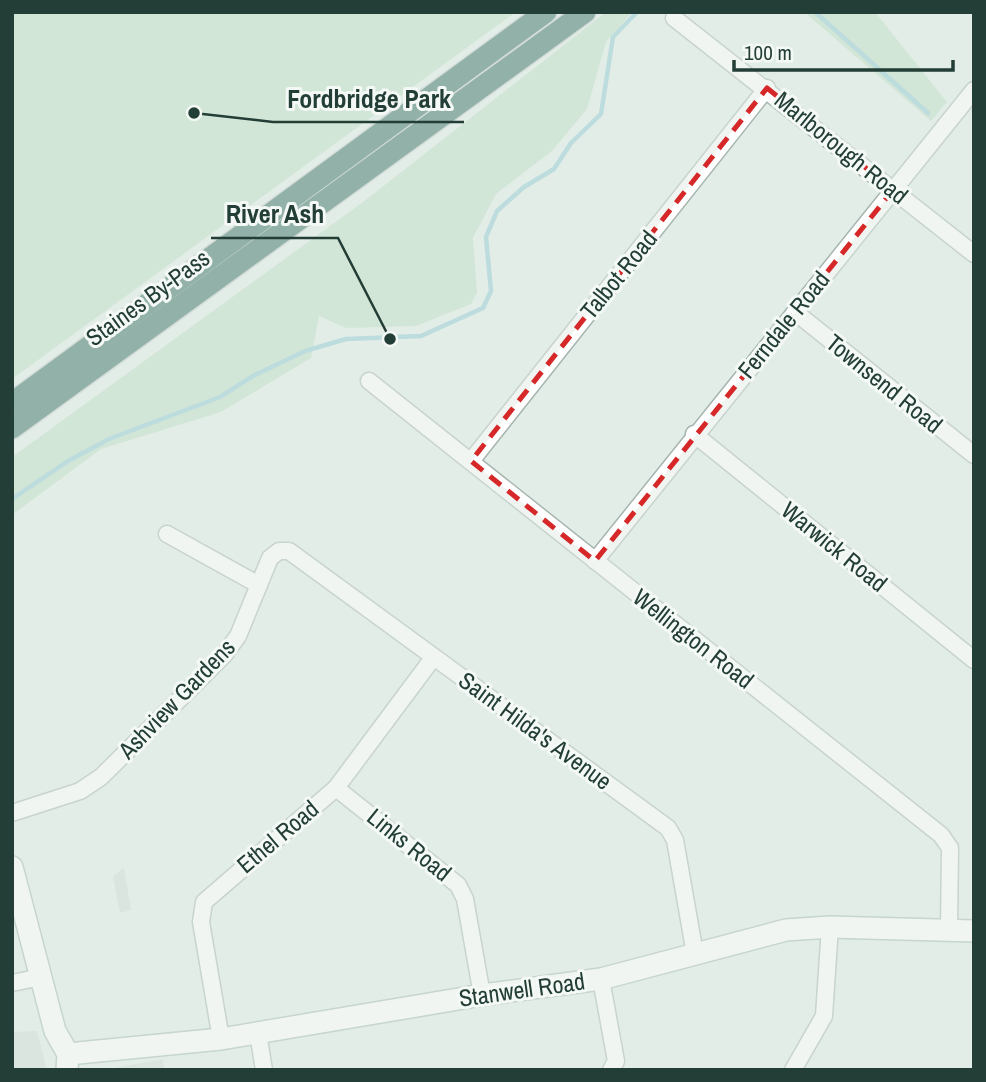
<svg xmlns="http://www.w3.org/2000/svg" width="986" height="1082" viewBox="0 0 986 1082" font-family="'Archivo Narrow',sans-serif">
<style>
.built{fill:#d1dcd7}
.green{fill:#bdddc4}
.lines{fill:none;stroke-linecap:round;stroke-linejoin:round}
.stream{stroke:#8dc7d0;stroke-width:4.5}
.street-casing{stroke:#a6b5af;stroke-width:19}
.secondary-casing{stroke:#a2b8b0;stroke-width:24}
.highway-casing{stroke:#c1c9c7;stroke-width:24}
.street{stroke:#fff;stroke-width:16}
.secondary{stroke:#fff;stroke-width:21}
.highway{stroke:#30695c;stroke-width:21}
.marked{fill:none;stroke:#d62828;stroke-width:5;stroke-dasharray:14 9;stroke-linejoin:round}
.labels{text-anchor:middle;stroke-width:6;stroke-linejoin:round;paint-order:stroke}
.street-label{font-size:24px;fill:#233e36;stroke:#f4f9f6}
.leader{fill:none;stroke:#233e36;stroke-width:2.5}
.callout-dot{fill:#233e36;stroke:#f4f9f6;stroke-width:2.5}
.callout-label{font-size:26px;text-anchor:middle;font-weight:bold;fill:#233e36;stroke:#f4f9f6;stroke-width:6;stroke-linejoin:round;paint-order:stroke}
</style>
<rect width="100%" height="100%" fill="#e3ede8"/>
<g class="built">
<path d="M124,867l7,43 -11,3 -7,-36z"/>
<path d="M37,1031l10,39h-35v-38z"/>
<path d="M163,1059l1,11h-61z"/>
</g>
<g class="green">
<path d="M12,12h504l-504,367z"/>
<path d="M606,12h26l-26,30 -19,67 -35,42 -56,43 -23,44 4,55 -6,11 -55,22 -70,2 -27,-12 -8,42 -90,54 -120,37 -89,66v-58l351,-255z"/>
<path d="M804,12h71l72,90 -16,19z"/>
</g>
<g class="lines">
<g class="stream">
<path d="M815,12l113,101"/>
<path d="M12,499l56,-38 41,-22 111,-42 33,-21 52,-25 41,-12 75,-3 62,-28 8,-17 -5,-54 11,-26 27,-24 30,-18 17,-26 30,-29 12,-77 24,-25"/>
</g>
<g class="street-casing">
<g id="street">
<path d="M674,18l300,236"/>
<path d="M795,312l179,143"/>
<path d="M369,381l572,454 9,13 -1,82"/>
<path d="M694,434l280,226"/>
<path d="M471,461l296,-373"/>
<path d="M167,534l92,51"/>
<path d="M595,561l379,-471"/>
<path d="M336,788l122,97 7,14 17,96"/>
<path d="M12,813l68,-22 21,-14 123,-122 14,-19 32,-78 9,-7h10l379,277 7,12 20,114"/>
<path d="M601,979l15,82 -5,9"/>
<path d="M12,983l29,-6"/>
<path d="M258,1033l6,37"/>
<path d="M221,1039l-20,-117 3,-20 132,-114 97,-130"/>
<path d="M793,1070l31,-54 6,-89"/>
</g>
</g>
<g class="secondary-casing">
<g id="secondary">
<path d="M12,867l43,164 13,23 -1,16"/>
<path d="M68,1054l153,-15 261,-44 119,-16 185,-49 44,-3 144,4"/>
</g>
</g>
<g class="highway-casing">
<g id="highway">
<path d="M12,403l534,-391"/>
<path d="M12,428l573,-416"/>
</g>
</g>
<use href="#street" class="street"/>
<use href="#secondary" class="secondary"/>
<use href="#highway" class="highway"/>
</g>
<path d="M0 0H986V1082H0ZM767,88l126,102 -298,371 -124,-100z" fill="#e3ede8" fill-opacity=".55" fill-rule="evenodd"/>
<path class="marked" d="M767,88l126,102 -298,371 -124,-100z"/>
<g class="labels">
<g class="street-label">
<text transform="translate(841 148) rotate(39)" y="8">Marlborough Road</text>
<text transform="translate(619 275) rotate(-51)" y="8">Talbot Road</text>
<text transform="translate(148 298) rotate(-36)" y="8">Staines By-Pass</text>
<text transform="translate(784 325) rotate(-51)" y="8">Ferndale Road</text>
<text transform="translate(884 384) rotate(39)" y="8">Townsend Road</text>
<text transform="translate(834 547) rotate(39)" y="8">Warwick Road</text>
<text transform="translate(693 639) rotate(38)" y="8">Wellington Road</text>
<text transform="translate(177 699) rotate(-46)" y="8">Ashview Gardens</text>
<text transform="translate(535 731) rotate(36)" y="8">Saint Hilda's Avenue</text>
<text transform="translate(278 837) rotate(-40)" y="8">Ethel Road</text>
<text transform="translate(409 845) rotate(39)" y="8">Links Road</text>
<text transform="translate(522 990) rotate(-8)" y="8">Stanwell Road</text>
</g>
</g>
<path class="leader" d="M194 113L273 122H464M390 339L338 238H211"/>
<g class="callout-dot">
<circle cx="194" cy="113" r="7"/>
<circle cx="390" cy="339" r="7"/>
</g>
<g class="callout-label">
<text x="369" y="108">Fordbridge Park</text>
<text x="275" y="223">River Ash</text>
</g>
<rect width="986" height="1082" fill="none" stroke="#233e36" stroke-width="28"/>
<path d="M734 60v10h219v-10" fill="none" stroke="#233e36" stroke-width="3.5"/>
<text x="744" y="60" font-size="21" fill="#233e36" stroke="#f4f9f6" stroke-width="5" paint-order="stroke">100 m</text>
</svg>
